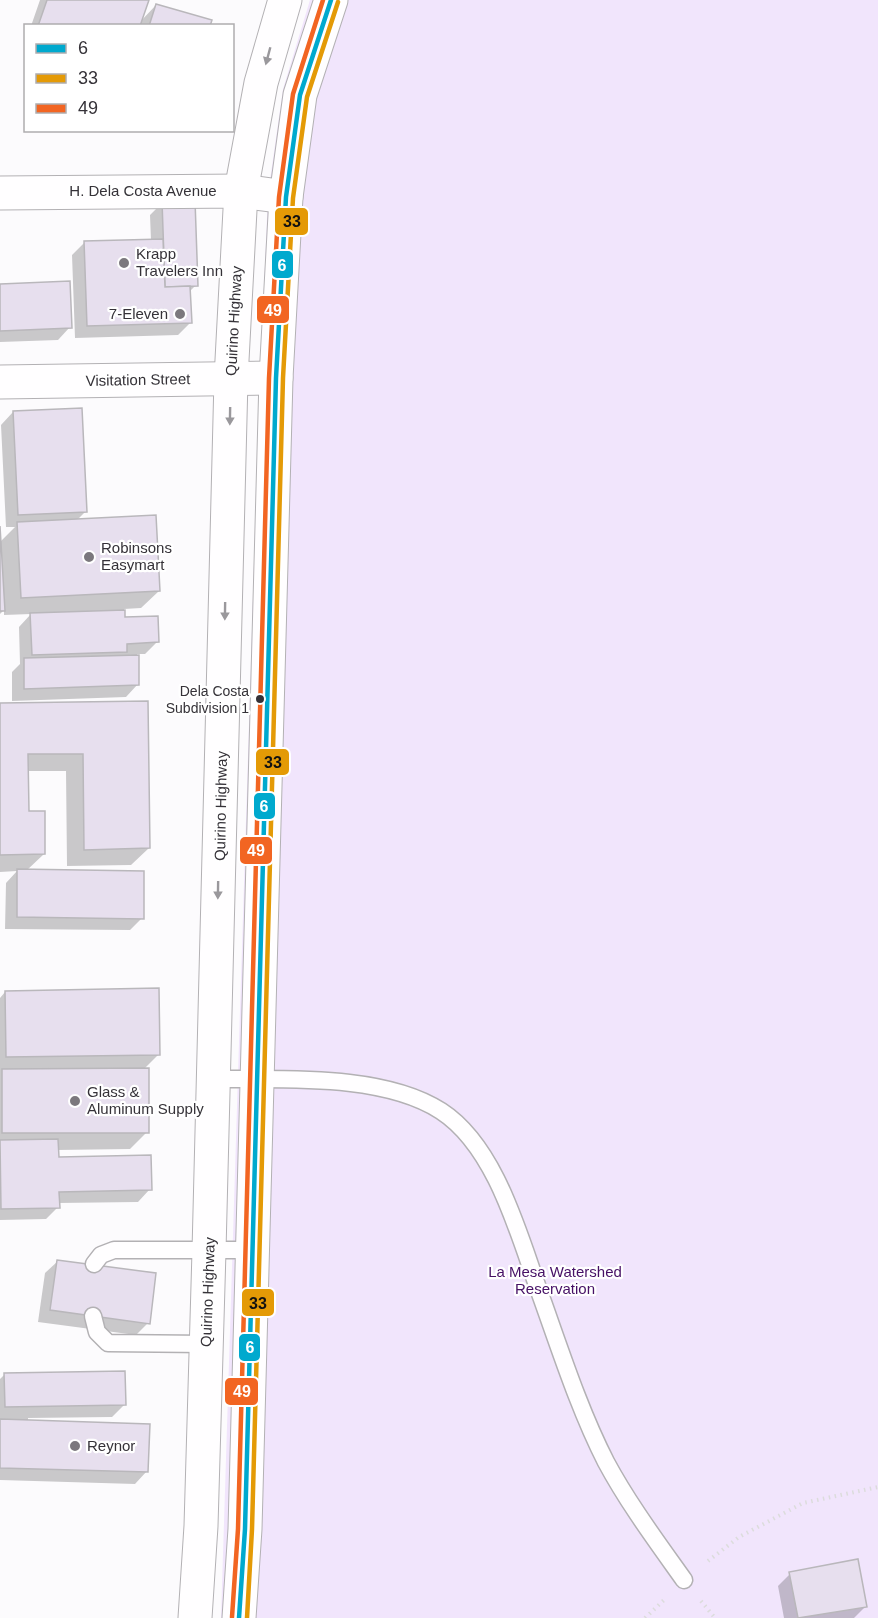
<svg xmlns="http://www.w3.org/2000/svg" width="878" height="1618" viewBox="0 0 878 1618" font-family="Arial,sans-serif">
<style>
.green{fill:#f1e5fc}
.shadow{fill:#0003}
.building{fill:#e7dfee;stroke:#b9b7bb;stroke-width:1.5}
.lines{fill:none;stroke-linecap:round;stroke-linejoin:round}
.lane-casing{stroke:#b3b1b4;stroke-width:19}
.street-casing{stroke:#b3b1b4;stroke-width:35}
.primary-casing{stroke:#b3b1b4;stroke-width:35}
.path{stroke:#dcdcdc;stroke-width:4;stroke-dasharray:1.5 4.5;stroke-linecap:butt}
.lane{stroke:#fffeff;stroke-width:16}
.street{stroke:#fffeff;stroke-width:33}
.primary{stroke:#fffeff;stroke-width:33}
.bus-1-casing{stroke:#fff;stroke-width:9}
.bus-2-casing{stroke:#fff;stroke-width:9}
.bus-3-casing{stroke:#fff;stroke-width:9}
.bus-1{stroke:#00a9ce;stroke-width:4.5}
.bus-2{stroke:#e49a06;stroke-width:4.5}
.bus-3{stroke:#f26522;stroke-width:4.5}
.oneway{fill:#9a989c}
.poi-dot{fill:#7b787d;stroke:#fff;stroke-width:2}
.bus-dot{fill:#353238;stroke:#fff;stroke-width:2}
.labels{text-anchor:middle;stroke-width:4.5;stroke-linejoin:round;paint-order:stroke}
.bus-label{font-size:14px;fill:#353238;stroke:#fff;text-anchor:end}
.street-label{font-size:15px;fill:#353238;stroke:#fff}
.poi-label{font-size:15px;fill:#353238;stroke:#fff;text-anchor:start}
.park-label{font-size:15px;fill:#461065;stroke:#fff}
.line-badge{stroke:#fff;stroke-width:2}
.badge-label{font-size:16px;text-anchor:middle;font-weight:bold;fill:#fff}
.pale-badge-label{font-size:16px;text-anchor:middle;font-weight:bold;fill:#111}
</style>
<rect width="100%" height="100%" fill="#fcfbfd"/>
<path class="green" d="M310,0h568v1618h-657l38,-1214 9,-210 15,-105z"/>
<g class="shadow">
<path d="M40,0h107l-7,22 16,-17 53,21h-67l-2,-4 -1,4h-108z"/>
<path d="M163,202l33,83 -7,7 1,31 -12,12 -103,3 -3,-83 12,-12 67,-2 -1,-26z"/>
<path d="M0,286l70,41 -12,13 -58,2z"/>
<path d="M13,412l73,99 -10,10 83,70 -18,17 -17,1v10l33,23 -12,12h-8l1,30 -12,13 -114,4v-29l8,-8 -1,-37 12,-13 -27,1v-5l-4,4v-86l1,13 14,-14h-9l-5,-102z"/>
<path d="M147,702l2,146 -18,17 -64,1 -1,-95h-39l1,42 16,41 -18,17 116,47 -12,12 -125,-1 1,-46 11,-12 -17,1v-167z"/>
<path d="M5,992l154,62 -16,16 4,62 -17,17 -73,1v9l93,30 -12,13 -80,1v4l-12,12 -46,1v-222z"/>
<path d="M58,1261l90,62 -12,12 -98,-13 7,-49z"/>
<path d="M5,1374l119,31 -12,12 -84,1v3l119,50 -12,13 -135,-4v-101z"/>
<path d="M790,1574l75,33 -11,11h-70l-6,-32z"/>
</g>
<g class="building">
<path d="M47,0h102l-9,26h-102z"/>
<path d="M156,4l56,16 -2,6h-61z"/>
<path d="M195,200l3,86 -33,1 -3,-86z"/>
<path d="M163,239l2,48 25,-1 2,37 -105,3 -3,-85z"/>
<path d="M70,281l2,47 -72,3v-47z"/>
<path d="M82,408l5,104 -69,3 -5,-104z"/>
<path d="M156,515l4,76 -139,7 -4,-76z"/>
<path d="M0,526l5,85h-5z"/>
<path d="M125,610v7l33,-1 1,26 -32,2v8l-95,3 -2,-42z"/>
<path d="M139,655v30l-115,4v-31z"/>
<path d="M148,701l2,147 -66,2 -1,-96h-55l1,57h16v43l-45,1v-152z"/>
<path d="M17,869l127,2v48l-127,-2z"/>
<path d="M159,988l1,67 -154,2 -1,-66z"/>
<path d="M149,1068v65h-147v-64z"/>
<path d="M58,1139l1,18 92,-2 1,35 -93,2 1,16 -59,1 -1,-69z"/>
<path d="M57,1260l99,13 -6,51 -100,-14z"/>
<path d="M125,1371l1,34 -121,2 -1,-34z"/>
<path d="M0,1419l150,5 -2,48 -148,-4z"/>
<path d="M858,1559l9,48 -69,11 -9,-46z"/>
</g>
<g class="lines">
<g class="lane-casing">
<g id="lane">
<path d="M214,1079c68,1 168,-6 227,32 54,35 77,121 97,177 21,58 40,119 68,174 22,41 51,80 78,118"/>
<path d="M94,1264l7,-9 13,-5h138"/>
<path d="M93,1316l4,16 11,11 98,1"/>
</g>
</g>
<g class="street-casing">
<g id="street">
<path d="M0,193l241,-2 45,6"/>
<path d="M0,382l276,-4"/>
</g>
</g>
<g class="primary-casing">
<g id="primary">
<path d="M195,1618l6,-92 8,-275 22,-872 10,-188 20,-108 24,-83"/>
<path d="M239,1618l6,-89 31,-1151 10,-181 14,-102 31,-95"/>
</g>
</g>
<g class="path">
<path d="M708,1561l31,-24 64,-34 75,-16"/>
<path d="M701,1601l14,17"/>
<path d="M645,1618l19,-18"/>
</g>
<use href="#lane" class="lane"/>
<use href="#street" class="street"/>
<use href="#primary" class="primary"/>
<g class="bus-1-casing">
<path id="bus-1" d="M239,1618l6,-89 31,-1151 10,-181 14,-102 31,-95"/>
</g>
<g class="bus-2-casing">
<path id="bus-2" d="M247,1618l5,-89 31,-1151 10,-180 14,-101 31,-95"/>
</g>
<g class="bus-3-casing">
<path id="bus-3" d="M232,1617l6,-88 31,-1151 10,-181 14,-103 30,-94"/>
</g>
<use href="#bus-1" class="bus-1"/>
<use href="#bus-2" class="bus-2"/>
<use href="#bus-3" class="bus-3"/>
</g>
<defs><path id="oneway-solid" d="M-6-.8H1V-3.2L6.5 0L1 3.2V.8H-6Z" transform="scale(1.5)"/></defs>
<g class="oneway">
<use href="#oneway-solid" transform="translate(268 56) rotate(105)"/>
<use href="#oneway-solid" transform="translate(230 416) rotate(91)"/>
<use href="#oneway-solid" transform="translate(225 611) rotate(91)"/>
<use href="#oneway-solid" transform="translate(218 890) rotate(91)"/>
</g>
<g class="poi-dot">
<circle cx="124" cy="263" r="6"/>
<circle cx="180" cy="314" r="6"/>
<circle cx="89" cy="557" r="6"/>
<circle cx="75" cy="1101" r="6"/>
<circle cx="75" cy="1446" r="6"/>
</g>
<circle class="bus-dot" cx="260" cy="699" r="5"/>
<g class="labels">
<g class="bus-label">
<text x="249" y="696">Dela Costa<tspan x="249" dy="17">Subdivision 1</tspan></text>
</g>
<g class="street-label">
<text x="143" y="196">H. Dela Costa Avenue</text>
<text transform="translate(234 321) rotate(-87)" y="5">Quirino Highway</text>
<text transform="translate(138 380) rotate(-1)" y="5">Visitation Street</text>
<text transform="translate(221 806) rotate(-89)" y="5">Quirino Highway</text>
<text transform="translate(208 1292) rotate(-88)" y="5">Quirino Highway</text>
</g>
<g class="poi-label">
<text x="136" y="259">Krapp<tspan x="136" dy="17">Travelers Inn</tspan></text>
<text x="168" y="319" text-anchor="end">7-Eleven</text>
<text x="101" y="553">Robinsons<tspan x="101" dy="17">Easymart</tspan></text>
<text x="87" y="1097">Glass &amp;<tspan x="87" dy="17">Aluminum Supply</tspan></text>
<text x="87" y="1451">Reynor</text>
</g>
<g class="park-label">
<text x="555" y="1277">La Mesa Watershed<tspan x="555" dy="17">Reservation</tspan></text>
</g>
</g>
<g class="line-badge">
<rect x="274" y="207" width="35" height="29" rx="6" fill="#e49a06"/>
<rect x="271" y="250" width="23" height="29" rx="6" fill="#00a9ce"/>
<rect x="256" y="295" width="34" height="29" rx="6" fill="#f26522"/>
<rect x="255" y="748" width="35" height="28" rx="6" fill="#e49a06"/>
<rect x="253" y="792" width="23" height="28" rx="6" fill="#00a9ce"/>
<rect x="239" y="836" width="34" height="29" rx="6" fill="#f26522"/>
<rect x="241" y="1288" width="34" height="29" rx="6" fill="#e49a06"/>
<rect x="238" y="1333" width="23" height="29" rx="6" fill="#00a9ce"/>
<rect x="224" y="1377" width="35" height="29" rx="6" fill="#f26522"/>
</g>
<g class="badge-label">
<text x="282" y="271">6</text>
<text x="273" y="316">49</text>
<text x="264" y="812">6</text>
<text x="256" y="856">49</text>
<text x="250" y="1353">6</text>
<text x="242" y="1397">49</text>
</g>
<g class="pale-badge-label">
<text x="292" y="227">33</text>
<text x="273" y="768">33</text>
<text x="258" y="1309">33</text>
</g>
<rect x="24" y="24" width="210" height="108" fill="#ffffff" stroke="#aeadaf" stroke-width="1.5"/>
<rect x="36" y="44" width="30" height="9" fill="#00a9ce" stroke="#aeadaf" stroke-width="1.5"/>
<text x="78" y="54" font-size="18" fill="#353238">6</text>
<rect x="36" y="74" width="30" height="9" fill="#e49a06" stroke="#aeadaf" stroke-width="1.5"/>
<text x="78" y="84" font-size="18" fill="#353238">33</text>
<rect x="36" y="104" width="30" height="9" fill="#f26522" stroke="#aeadaf" stroke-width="1.5"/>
<text x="78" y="114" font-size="18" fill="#353238">49</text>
</svg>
